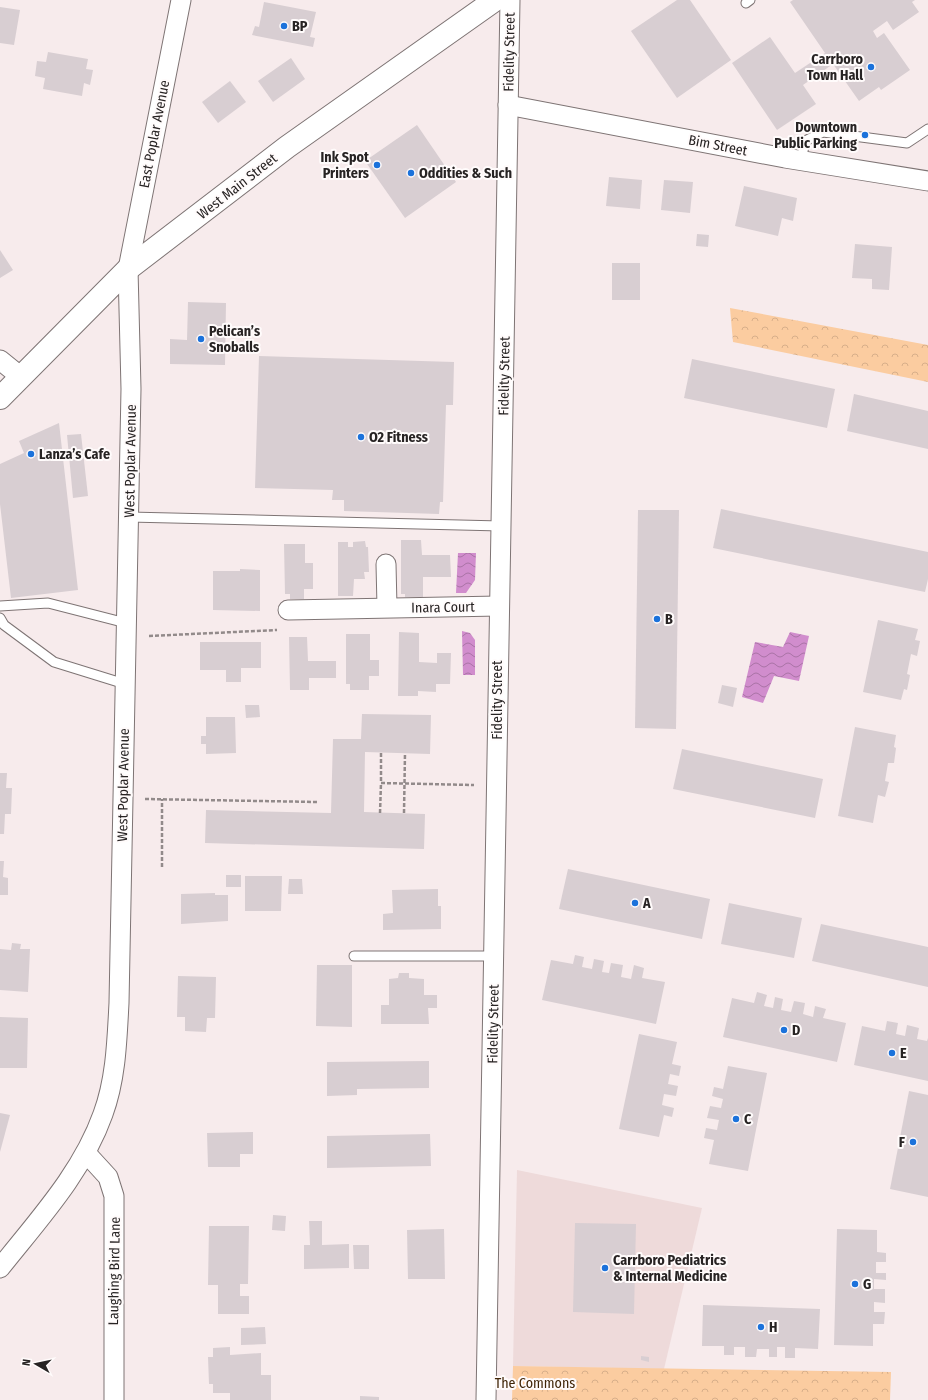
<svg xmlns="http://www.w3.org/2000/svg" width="928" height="1400" viewBox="0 0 928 1400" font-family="'Fira Sans Condensed',sans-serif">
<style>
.built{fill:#eedada}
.forest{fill:url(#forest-crowns)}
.water{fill:url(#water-waves)}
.building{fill:#d8ced2}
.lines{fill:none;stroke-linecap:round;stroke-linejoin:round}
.service-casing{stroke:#7e7474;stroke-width:11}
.minor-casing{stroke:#7e7474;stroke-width:21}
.secondary-casing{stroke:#7e7474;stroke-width:24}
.path{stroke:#928a8a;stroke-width:2.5;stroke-dasharray:4 2;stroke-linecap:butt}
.service{stroke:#fff;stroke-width:9}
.minor{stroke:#fff;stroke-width:19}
.secondary{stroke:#fff;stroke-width:22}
.poi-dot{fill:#1b72db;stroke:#fffbfb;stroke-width:1.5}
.labels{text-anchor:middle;stroke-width:4;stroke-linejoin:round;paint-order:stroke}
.poi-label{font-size:14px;font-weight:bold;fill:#272323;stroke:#fffbfb;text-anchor:start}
.street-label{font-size:14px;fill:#272323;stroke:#fffbfb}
.park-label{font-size:14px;fill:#402507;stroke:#fffbfb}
</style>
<defs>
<pattern id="forest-crowns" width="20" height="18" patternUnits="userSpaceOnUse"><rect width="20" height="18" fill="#fbcca0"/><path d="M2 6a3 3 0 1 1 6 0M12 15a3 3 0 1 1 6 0" fill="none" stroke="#d7af8a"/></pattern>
<pattern id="water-waves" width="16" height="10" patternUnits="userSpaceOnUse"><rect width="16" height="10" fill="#d18dcd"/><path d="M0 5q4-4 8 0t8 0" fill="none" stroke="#aa73a6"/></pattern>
</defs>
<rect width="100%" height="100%" fill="#f7ebec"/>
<path class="built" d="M517,1170l185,38 -38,161 -151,-3z"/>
<g class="forest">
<path d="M730,308l198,37v37l-195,-40z"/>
<path d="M513,1366l378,6 -1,28h-378z"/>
</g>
<g class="water">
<path d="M458,553h18l-1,27 -9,13h-10z"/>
<path d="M462,631l8,2 5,7v35h-12z"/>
<path d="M790,632l19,4 -10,45 -25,-5 -11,27 -21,-6 13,-55 28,5z"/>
</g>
<g class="building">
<path d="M677,0h13l41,60 -54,38 -46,-67z"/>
<path d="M793,0h122l-3,2 7,10 -26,18 -6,-9 -14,10 4,7 7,-5 26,37 -29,20 -2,-3 -20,14 -26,-37 -30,21 13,19 -39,26 -45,-67 38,-26 25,36 30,-20 -35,-51z"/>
<path d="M264,2l52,10 -6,25 5,1 -2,9 -61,-12 3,-9 4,1z"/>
<path d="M0,7l20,3 -6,35 -14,-2z"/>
<path d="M48,52l40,7 -2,10 7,1 -3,15 -6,-2 -2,13 -39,-7 2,-11 -10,-2 2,-15 9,1z"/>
<path d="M291,58l14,21 -32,23 -15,-21z"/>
<path d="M230,81l16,21 -28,21 -16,-21z"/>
<path d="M417,125l39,57 -51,36 -40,-57z"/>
<path d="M609,177l33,3 -2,29 -34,-3z"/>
<path d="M664,180l29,2 -3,31 -29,-3z"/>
<path d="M744,186l53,12 -4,23 -11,-3 -4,18 -43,-10z"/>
<path d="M697,234l12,1 -1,12 -12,-1z"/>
<path d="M855,244l37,3 -3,43 -17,-1v-10l-20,-1z"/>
<path d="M0,250l13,20 -13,8z"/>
<rect x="612" y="263" width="28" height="37"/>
<path d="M188,302l38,1 -1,62 -55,-1v-25l17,1z"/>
<path d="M259,356l195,6 -1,43h-7l-3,97h-3l-1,12 -95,-3v-11h-12l1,-10 -78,-2z"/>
<path d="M692,359l143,30 -8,39 -143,-30z"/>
<path d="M854,394l74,17v38l-81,-18z"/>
<path d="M59,423l19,167 -67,8 -11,-94v-40l24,-11 -5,-12z"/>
<path d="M81,434l7,62 -15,2 -6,-63z"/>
<path d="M721,509l207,43v27l-3,13 -212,-44z"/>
<path d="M638,510h41l-3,219 -41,-1z"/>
<path d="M401,540h20l1,15h28l1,22h-28v20h-18v-3h-4z"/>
<path d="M365,541l1,6h2l1,25h-5l1,7h-11l-1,17h-15v-54h10v5h5v-5z"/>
<path d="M284,544h21v19h8v26h-9v10h-14v-5h-5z"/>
<path d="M240,569l20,1v41l-47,-1v-39h27z"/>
<path d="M878,620l40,9 -3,11 5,1 -3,15 -6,-2 -4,20 3,1 -3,15 -3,-1 -3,11 -38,-8z"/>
<path d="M399,632l20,1v29l18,1v-10h14l-1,31h-14v8l-18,-1v5h-20z"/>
<path d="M346,634h24v26h9v16h-10v14h-19v-6h-4z"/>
<path d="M289,637h18l1,24h28v17h-27v12h-19z"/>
<path d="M200,642h61v26h-20v14h-15v-12h-26z"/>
<path d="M722,685l15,3 -4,19 -15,-4z"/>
<path d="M245,705h14l1,12 -14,1z"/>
<path d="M362,714l69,1 -1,39 -65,-2 -1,60 61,2 -1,35 -219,-6 1,-33 125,3 2,-74h28z"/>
<path d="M206,717h29l1,36 -30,1v-10h-5v-8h5z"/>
<path d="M855,727l41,8 -2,12 2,1 -2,15h-6l-3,18 4,1 -4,15 -7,-2 -5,28 -35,-7z"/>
<path d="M682,749l141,30 -8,39 -142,-29z"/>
<path d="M0,773h7l-1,15h6l-1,26h-6l-1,20h-4z"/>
<path d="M0,861h4l-1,16 5,1v17h-8z"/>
<path d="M568,869l142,30 -8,40 -143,-30z"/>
<rect x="226" y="875" width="15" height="12"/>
<path d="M245,876h37l-1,35h-36z"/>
<path d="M289,879h13l1,15h-15z"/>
<path d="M438,889v17h3v23l-58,1v-16l10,-1 -1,-23z"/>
<path d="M215,893v2h13v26l-47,3v-30z"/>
<path d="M729,903l73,15 -8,40 -73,-14z"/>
<path d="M821,924l107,23v40l-116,-26z"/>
<path d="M12,943l9,1 -1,5h10l-2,43 -28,-2v-41l11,1z"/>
<path d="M575,955l9,2 -2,10 10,2 2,-10 10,2 -2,11 7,1 2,-10 12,2 -2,12 10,2 3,-14 10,3 -2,10 23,4 -9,42 -114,-24 9,-40 22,4z"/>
<path d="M317,965h35v62l-36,-1z"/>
<path d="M399,973h10v5l15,1v16h13v13h-9l1,16h-48v-19h8v-26l9,-1z"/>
<path d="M178,976l38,1 -1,41h-8l-1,14 -21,-1v-14h-8z"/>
<path d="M757,992l10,3 -3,11 9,2 2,-11 8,2 -2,11 10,2 3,-11 11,2 -2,11 10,3 2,-11 11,3 -3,9 23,5 -9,39 -114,-25 9,-39 22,5z"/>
<path d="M0,1017l28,1 -1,50h-27z"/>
<path d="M887,1021l11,2 -2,11 9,2 2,-11 12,3 -2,11 10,2 1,-3v43l-74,-16 8,-39 23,5z"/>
<path d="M639,1034l38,8 -5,22 9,2 -2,10 -9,-2 -2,10 10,2 -2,10 -12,-2 -2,11 12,3 -2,9 -8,-2 -5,22 -40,-8z"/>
<path d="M429,1061v27l-72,1v6l-30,1v-34z"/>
<path d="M728,1066l39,7 -19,98 -39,-7 5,-24 -10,-2 2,-10 11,2 2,-10 -12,-2 3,-12 11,2 2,-9 -11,-3 2,-9 9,2z"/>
<path d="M909,1091l19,4v102l-38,-8z"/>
<path d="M0,1113l10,2 -10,37z"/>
<path d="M253,1132v22h-13v13h-32l-1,-34z"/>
<path d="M430,1134l1,32 -104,2v-32z"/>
<path d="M273,1215l13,1 -1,15 -13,-1z"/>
<path d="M309,1221h13v24l27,-1v24l-45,1v-24h6z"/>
<path d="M575,1223l61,1 -2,90 -61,-2z"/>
<path d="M209,1226h40l-1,58h-8v12h9v18h-31v-29h-10z"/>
<path d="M444,1229l1,50h-37l-1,-49z"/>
<path d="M837,1229l40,1v22l9,1v9h-10v11h10v7l-12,-1v10h11v14l-11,-1v10h11l-1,12h-11v22l-39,-1z"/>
<path d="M353,1245h16v24h-15z"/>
<path d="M703,1305l117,4 -2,40 -23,-1v10h-10v-11h-8v10h-8v-8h-12l-1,8h-11v-10h-11v8h-10v-9h-22z"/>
<path d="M265,1327l1,17 -25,1v-17z"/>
<path d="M230,1347v8l31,-2v22h10v25h-41v-7h-17v-9h-4l-1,-27h5v-9z"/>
<path d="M641,1356l8,1v5l-8,-2z"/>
<path d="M360,1396l19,1v3h-19z"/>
</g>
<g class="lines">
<g class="service-casing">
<g id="service">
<path d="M746,3l4,-3"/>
<path d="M801,161l4,-20 18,-9 84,11 21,-14"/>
<path d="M129,517l372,9"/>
<path d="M0,606l48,-3 78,20"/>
<path d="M0,618l4,7 50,37 71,22"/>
<path d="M354,956h140"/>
</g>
</g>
<g class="minor-casing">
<g id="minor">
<path d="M508,105l277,53 143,23"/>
<path d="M0,360l21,17"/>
<path d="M386,564l1,43"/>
<path d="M288,610l211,-4"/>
<path d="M86,1153l22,24 6,19v204"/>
<path d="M0,1268c38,-48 82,-95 103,-154 13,-35 14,-74 16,-111l12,-614 -3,-120 53,-269"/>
<path d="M486,1400l24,-1400"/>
</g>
</g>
<g class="secondary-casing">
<path id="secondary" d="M0,398l128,-129 159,-122 208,-147"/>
</g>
<g class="path">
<path d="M149,636l128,-6"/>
<path d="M381,753v30l93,2"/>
<path d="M145,799l172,3"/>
<path d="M380,813l1,-30"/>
<path d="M404,813l1,-60"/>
<path d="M162,867v-68"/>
</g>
<use href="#service" class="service"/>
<use href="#minor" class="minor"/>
<use href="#secondary" class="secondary"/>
</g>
<g class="poi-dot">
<circle cx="284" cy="26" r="4"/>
<circle cx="871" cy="67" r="4"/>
<circle cx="865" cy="135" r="4"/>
<circle cx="377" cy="165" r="4"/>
<circle cx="411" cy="173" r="4"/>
<circle cx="201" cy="339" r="4"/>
<circle cx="361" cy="437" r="4"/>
<circle cx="31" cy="454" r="4"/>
<circle cx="657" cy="619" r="4"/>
<circle cx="635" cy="903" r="4"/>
<circle cx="784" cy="1030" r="4"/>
<circle cx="892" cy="1053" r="4"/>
<circle cx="736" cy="1119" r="4"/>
<circle cx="913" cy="1142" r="4"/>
<circle cx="605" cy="1268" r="4"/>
<circle cx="855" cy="1284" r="4"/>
<circle cx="761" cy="1327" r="4"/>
</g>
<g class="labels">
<g class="poi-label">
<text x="292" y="31">BP</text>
<text x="863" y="64" text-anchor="end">Carrboro<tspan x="863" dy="16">Town Hall</tspan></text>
<text x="857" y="132" text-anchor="end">Downtown<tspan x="857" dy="16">Public Parking</tspan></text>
<text x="369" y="162" text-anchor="end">Ink Spot<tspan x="369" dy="16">Printers</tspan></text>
<text x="419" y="178">Oddities &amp; Such</text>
<text x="209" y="336">Pelican’s<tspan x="209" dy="16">Snoballs</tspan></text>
<text x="369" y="442">O2 Fitness</text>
<text x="39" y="459">Lanza’s Cafe</text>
<text x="665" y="624">B</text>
<text x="643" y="908">A</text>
<text x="792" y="1035">D</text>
<text x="900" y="1058">E</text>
<text x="744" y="1124">C</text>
<text x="905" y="1147" text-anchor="end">F</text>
<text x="613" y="1265">Carrboro Pediatrics<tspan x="613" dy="16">&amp; Internal Medicine</tspan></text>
<text x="863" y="1289">G</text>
<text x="769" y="1332">H</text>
</g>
<g class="street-label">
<text transform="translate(509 52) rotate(-89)" y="5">Fidelity Street</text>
<text transform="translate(154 134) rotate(-79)" y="5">East Poplar Avenue</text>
<text transform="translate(718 145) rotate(11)" y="5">Bim Street</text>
<text transform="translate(237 186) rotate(-38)" y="5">West Main Street</text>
<text transform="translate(504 376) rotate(-89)" y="5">Fidelity Street</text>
<text transform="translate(130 461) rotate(-89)" y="5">West Poplar Avenue</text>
<text transform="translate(443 607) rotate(-1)" y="5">Inara Court</text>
<text transform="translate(497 700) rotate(-90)" y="5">Fidelity Street</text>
<text transform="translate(123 785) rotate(-89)" y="5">West Poplar Avenue</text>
<text transform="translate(493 1024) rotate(-89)" y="5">Fidelity Street</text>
<text transform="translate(114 1271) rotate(-89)" y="5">Laughing Bird Lane</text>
</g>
<g class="park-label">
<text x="535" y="1388">The Commons</text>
</g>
</g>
<g transform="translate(36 1364) rotate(279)" stroke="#fffbfb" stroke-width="3" paint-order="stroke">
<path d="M0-3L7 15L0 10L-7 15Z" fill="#272323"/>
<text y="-6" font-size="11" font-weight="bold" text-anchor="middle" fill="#272323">N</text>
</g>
</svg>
